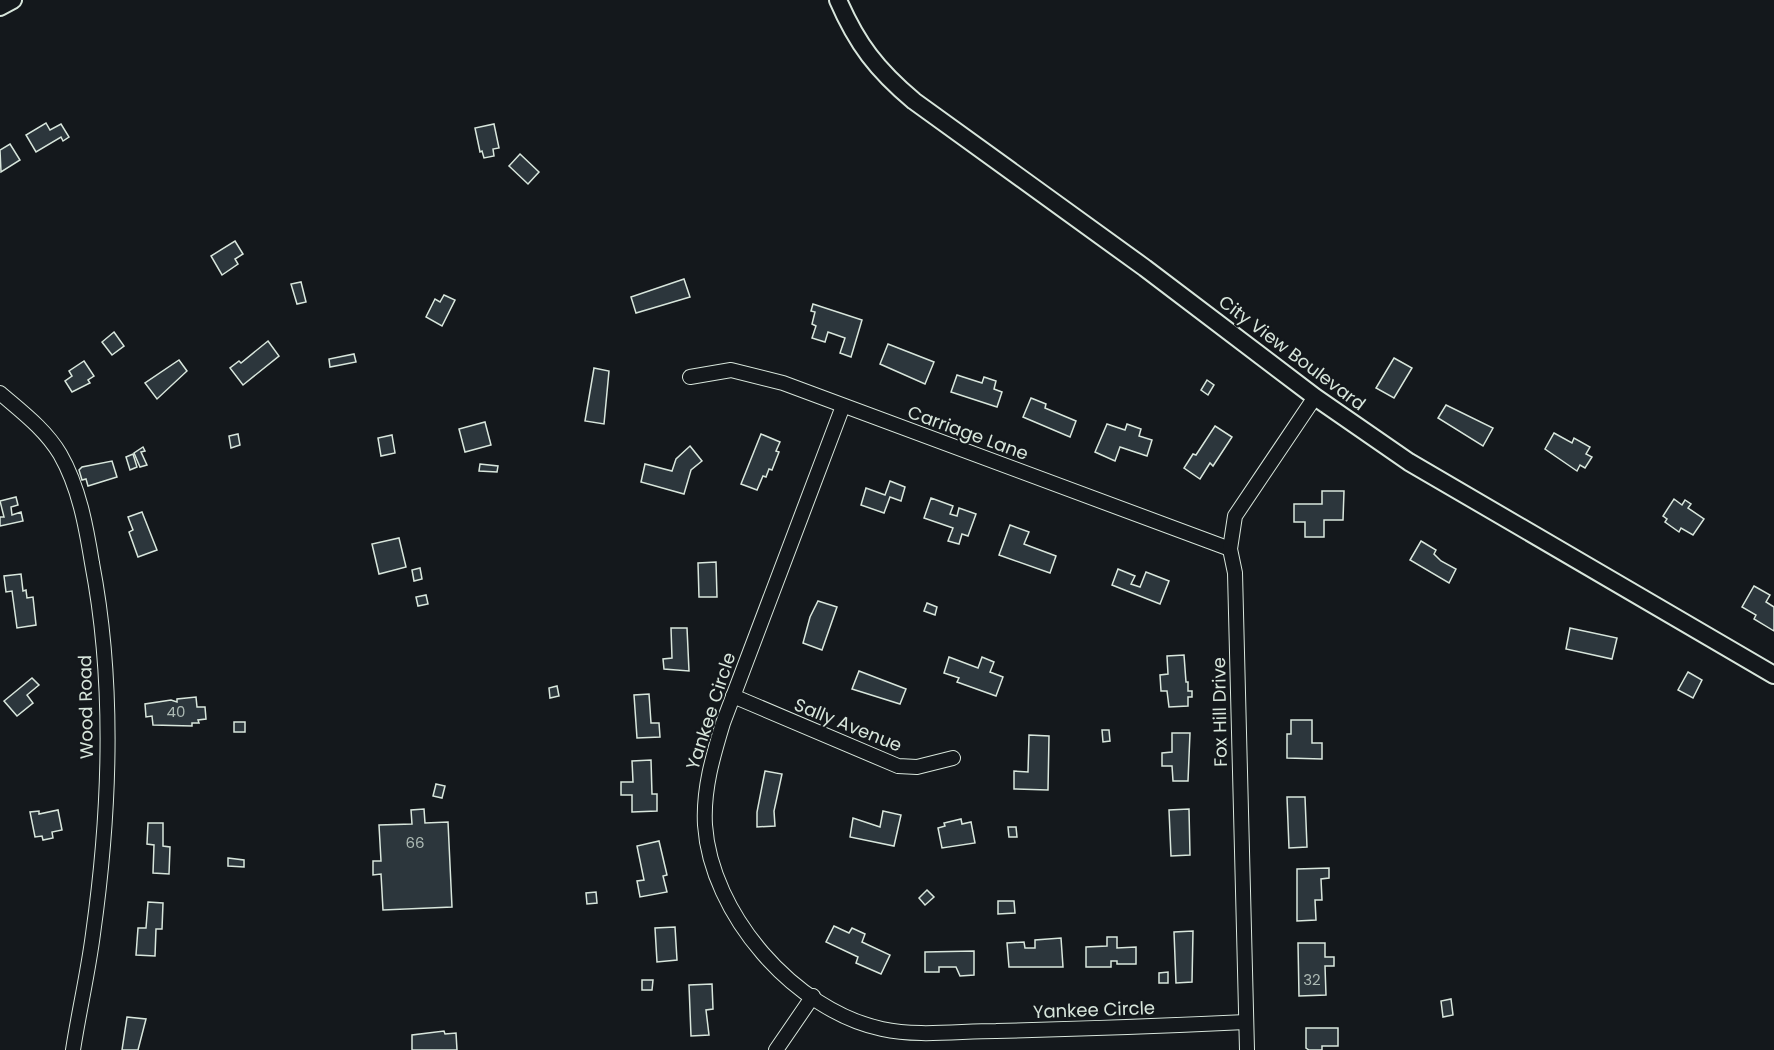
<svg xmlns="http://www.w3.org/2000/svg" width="1774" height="1050" viewBox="0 0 1774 1050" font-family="Poppins,sans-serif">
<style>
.building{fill:#2c363c;stroke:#d8e6dc;stroke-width:1.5}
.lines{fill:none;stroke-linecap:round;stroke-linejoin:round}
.minor-casing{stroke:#d8e6dc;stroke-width:16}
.tertiary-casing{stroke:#d8e6dc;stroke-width:20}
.minor{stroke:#14181c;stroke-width:14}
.tertiary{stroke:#14181c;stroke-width:16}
.labels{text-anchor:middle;stroke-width:4.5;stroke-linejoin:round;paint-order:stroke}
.number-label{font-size:15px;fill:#adbab4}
.street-label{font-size:18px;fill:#d8e6dc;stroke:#14181c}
</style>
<rect width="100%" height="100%" fill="#14181c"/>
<g class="building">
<path d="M46,123l4,7 11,-6 8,13 -6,4 -2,-4 -25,15 -10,-17z"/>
<path d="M494,124l5,24 -6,1 1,7 -10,2 -2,-7 -2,1 -5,-24z"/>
<path d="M10,144l10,16 -19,12 -1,-22z"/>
<path d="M520,154l19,18 -11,12 -19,-18z"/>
<path d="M235,241l8,13 -8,5 3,5 -16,11 -11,-19z"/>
<path d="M684,279l6,18 -54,16 -5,-16z"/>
<path d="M301,282l5,20 -9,2 -6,-20z"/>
<path d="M444,295l11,5 -13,26 -16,-9 9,-18 5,3z"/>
<path d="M813,304l49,16 -11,37 -11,-4 5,-15 -17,-6 -3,10 -13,-4 4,-12 -4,-2 3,-12 -4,-1z"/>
<path d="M114,332l10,14 -12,9 -10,-13z"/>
<path d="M268,341l11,15 -36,29 -13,-17 9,-7 2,2z"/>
<path d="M888,344l46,18 -9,22 -45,-20z"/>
<path d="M354,354l2,8 -26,5 -1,-8z"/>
<path d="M1394,358l18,10 -18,30 -18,-10z"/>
<path d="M179,360l8,11 -30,28 -12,-16z"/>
<path d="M84,361l10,15 -6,4 2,3 -18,9 -7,-11 7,-5 -3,-5z"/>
<path d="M594,368l15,3 -5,53 -19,-3z"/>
<path d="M957,375l25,8 2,-6 12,4 -2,8 8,3 -5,15 -46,-15z"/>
<path d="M1207,380l7,5 -6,10 -7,-5z"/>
<path d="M1031,398l15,6 -1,4 31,13 -6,16 -47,-20z"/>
<path d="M1446,405l47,23 -10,18 -45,-28z"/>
<path d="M485,422l6,23 -26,7 -6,-23z"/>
<path d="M1107,424l18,6 2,-6 14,5 -2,7 13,4 -5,16 -27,-9 -5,14 -20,-9z"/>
<path d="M1215,426l17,11 -19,29 -3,-3 -10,16 -16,-11 9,-14 3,1z"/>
<path d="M1554,433l18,10 2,-5 16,9 -4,7 6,3 -7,11 -5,-3 -3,6 -32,-22z"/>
<path d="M238,434l2,11 -9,3 -2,-12z"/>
<path d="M761,434l19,8 -4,9 3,1 -7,18 -3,-1 -3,8 -3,-1 -6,14 -16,-6z"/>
<path d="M392,435l3,18 -14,3 -3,-18z"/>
<path d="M690,446l12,15 -11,9 -7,24 -43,-12 4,-18 27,7 4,-12z"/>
<path d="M143,447l2,4 -4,1 6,13 -7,2 -6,-14z"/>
<path d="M133,454l4,13 -7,3 -4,-13z"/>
<path d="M112,461l5,16 -29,9 -2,-7 -4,1 -3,-10 3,-3z"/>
<path d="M480,464l18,2 -1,6 -18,-1z"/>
<path d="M890,481l15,6 -4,14 -11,-4 -6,16 -23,-8 5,-17 19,7z"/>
<path d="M1322,491h22l-1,29h-19v17h-19v-15h-11v-18h28z"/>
<path d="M16,497l2,8 -7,2 1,8 9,-3 2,9 -23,5v-9h4l-4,-16z"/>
<path d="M931,498l22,8 -3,8 7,2 2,-8 17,6 -8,22 -6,-2 -3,10 -11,-3 5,-13 -29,-10z"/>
<path d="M1674,499l8,6 3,-5 6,4 -3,4 16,11 -11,16 -12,-7 -2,4 -14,-10 2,-3 -4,-3z"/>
<path d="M142,512l15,38 -19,7 -9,-25 4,-2 -5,-13z"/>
<path d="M1010,525l19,7 -5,12 32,12 -6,17 -51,-18z"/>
<path d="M399,538l7,29 -27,7 -7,-30z"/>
<path d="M1421,541l15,9 -2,4 7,7 15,8 -7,14 -39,-23z"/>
<path d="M716,562l1,35h-18l-1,-34z"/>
<path d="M420,568l2,11 -8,2 -2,-11z"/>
<path d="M1118,569l17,7 -4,8 9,3 6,-15 23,9 -9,23 -48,-19z"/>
<path d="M21,574l2,17 3,-1 1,8 6,-1 3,28 -19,3 -5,-37 -6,1 -2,-16z"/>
<path d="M1754,586l16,9 -4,7 8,5v24l-20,-12 2,-4 -14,-8z"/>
<path d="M426,595l2,9 -10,2 -2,-9z"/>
<path d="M818,601l19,6 -15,43 -19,-7 7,-26z"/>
<path d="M927,603l10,4 -2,8 -11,-4z"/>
<path d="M671,628h16l2,43 -25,-2 -1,-10 9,-1z"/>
<path d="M1570,628l47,10 -5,21 -46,-10z"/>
<path d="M1184,655l2,27h2v9h4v6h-4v9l-19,1 -2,-16h-6l-1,-16 8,-1 -1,-18z"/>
<path d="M949,657l29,11 4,-11 12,5 -4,10 13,5 -7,19 -39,-14 2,-4 -15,-5z"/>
<path d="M859,671l47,18 -6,15 -48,-15z"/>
<path d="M1688,672l14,8 -9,18 -15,-8z"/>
<path d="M32,678l7,7 -12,10 6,8 -16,13 -13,-15z"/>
<path d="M557,686l2,10 -9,2 -1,-10z"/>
<path d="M649,694l2,29h8l1,14 -23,1 -3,-43z"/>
<path d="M196,697l1,10h8l1,12 -8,1 1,3h-7v3l-39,-1 -1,-9 -6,1 -1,-13 26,-4 6,2v-3z"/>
<path d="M1291,720h21v23h10v16l-35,-1v-24h4z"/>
<rect x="234" y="722" width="11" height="10"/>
<path d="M1102,730h7l1,11 -7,1z"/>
<path d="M1172,733h18l-2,48h-15l-1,-15h-10v-13l10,-1z"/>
<path d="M1029,735l20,1 -1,54 -34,-1v-18l14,1z"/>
<path d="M651,760l1,34h5v17l-25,1v-17h-11v-13h12l-1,-21z"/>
<path d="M765,771l17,3 -8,37 1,15 -18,1v-15z"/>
<path d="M436,784l9,2 -3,12 -9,-2z"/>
<path d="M1287,797h18l2,50 -18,1z"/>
<path d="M424,809l1,14 23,-1 4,85 -69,3 -2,-36 -8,1v-14h8l-2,-36 33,-1 -1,-14z"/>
<path d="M1189,809l1,46 -19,1 -2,-46z"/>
<path d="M58,810l4,20 -10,2 1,6 -10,2 -1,-4 -7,1 -5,-25 9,-1v3z"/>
<path d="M883,811l18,4 -7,31 -44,-9 3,-19 27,9z"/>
<path d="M961,819l1,5 9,-2 4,21 -33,5 -4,-20 7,-2 -1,-3z"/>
<path d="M148,823h15v23l7,1 -1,27 -16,-1 1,-28 -7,-1z"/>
<path d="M1008,827h8l1,10h-8z"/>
<path d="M659,841l8,34 -4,1 4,16 -27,5 -3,-16 7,-1 -7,-34z"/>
<path d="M228,858l16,2v7l-16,-1z"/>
<path d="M1329,868v10l-8,1 1,21h-7l1,20 -19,1v-52z"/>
<path d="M927,890l7,7 -9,8 -6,-7z"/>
<path d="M596,892l1,11 -10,1 -1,-11z"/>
<path d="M998,901h16l1,12 -17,1z"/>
<path d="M148,902l15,1 -1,26h-6l-1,27 -19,-1 2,-27h8z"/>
<path d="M834,926l15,7 3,-5 13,6 -3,8 28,13 -9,19 -25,-11 2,-6 -32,-15z"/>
<path d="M675,927l2,33 -20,2 -2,-34z"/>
<path d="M1193,931l-1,51 -16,1 -2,-51z"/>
<path d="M1107,937h10v11l19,-1v17h-19v-3h-6v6h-25v-20l21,-1z"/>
<path d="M1061,938l2,29h-54l-2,-24 17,-1 1,6h10v-8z"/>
<path d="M1298,943h27v14h9v9h-9l1,29 -27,1z"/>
<path d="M974,951v24l-14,1 -4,-9h-17v5h-14v-20z"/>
<path d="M1168,972v11h-9v-10z"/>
<path d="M642,980h11l-1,10h-10z"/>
<path d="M712,984l1,25 -7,1 3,25 -18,1 -2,-51z"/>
<path d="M1451,999l2,16 -10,2 -2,-16z"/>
<path d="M127,1017l19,2 -8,31h-16z"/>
<path d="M1306,1028h32v18h-16v4h-13l-3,-2z"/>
<path d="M444,1031l1,3 11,-1 1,17h-45v-15z"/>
</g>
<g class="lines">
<g class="minor-casing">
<g id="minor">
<path d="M690,377l41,-7 52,13 447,166"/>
<path d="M0,393c22,19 45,36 60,61 19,33 26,72 32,109 23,120 18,250 1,371 -5,39 -14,77 -20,116"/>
<path d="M843,406l-120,317c-10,33 -20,66 -18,102 6,89 89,185 177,204 36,8 77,2 114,2 83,-2 166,-5 250,-9"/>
<path d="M733,696l165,70 19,1 36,-9"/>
<path d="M776,1050l37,-54"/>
<path d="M1247,1050l-12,-477 -5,-24 5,-33 80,-119"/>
</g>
</g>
<g class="tertiary-casing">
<g id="tertiary">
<path d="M838,0c19,44 39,70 76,101l231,167 170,129 94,65 365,213"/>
<path d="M0,7l13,-7"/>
</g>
</g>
<use href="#minor" class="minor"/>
<use href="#tertiary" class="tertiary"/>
</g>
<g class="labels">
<g class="number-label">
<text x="176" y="717">40</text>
<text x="415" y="848">66</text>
<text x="1312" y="985">32</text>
</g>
<g class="street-label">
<text transform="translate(1292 353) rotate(37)" y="6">City View Boulevard</text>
<text transform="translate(968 433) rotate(20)" y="6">Carriage Lane</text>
<text transform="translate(86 707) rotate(-91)" y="6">Wood Road</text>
<text transform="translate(711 711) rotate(-72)" y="6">Yankee Circle</text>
<text transform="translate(1220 712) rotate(-91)" y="6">Fox Hill Drive</text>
<text transform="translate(848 725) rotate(22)" y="6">Sally Avenue</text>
<text transform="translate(1094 1010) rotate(-2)" y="6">Yankee Circle</text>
</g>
</g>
</svg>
